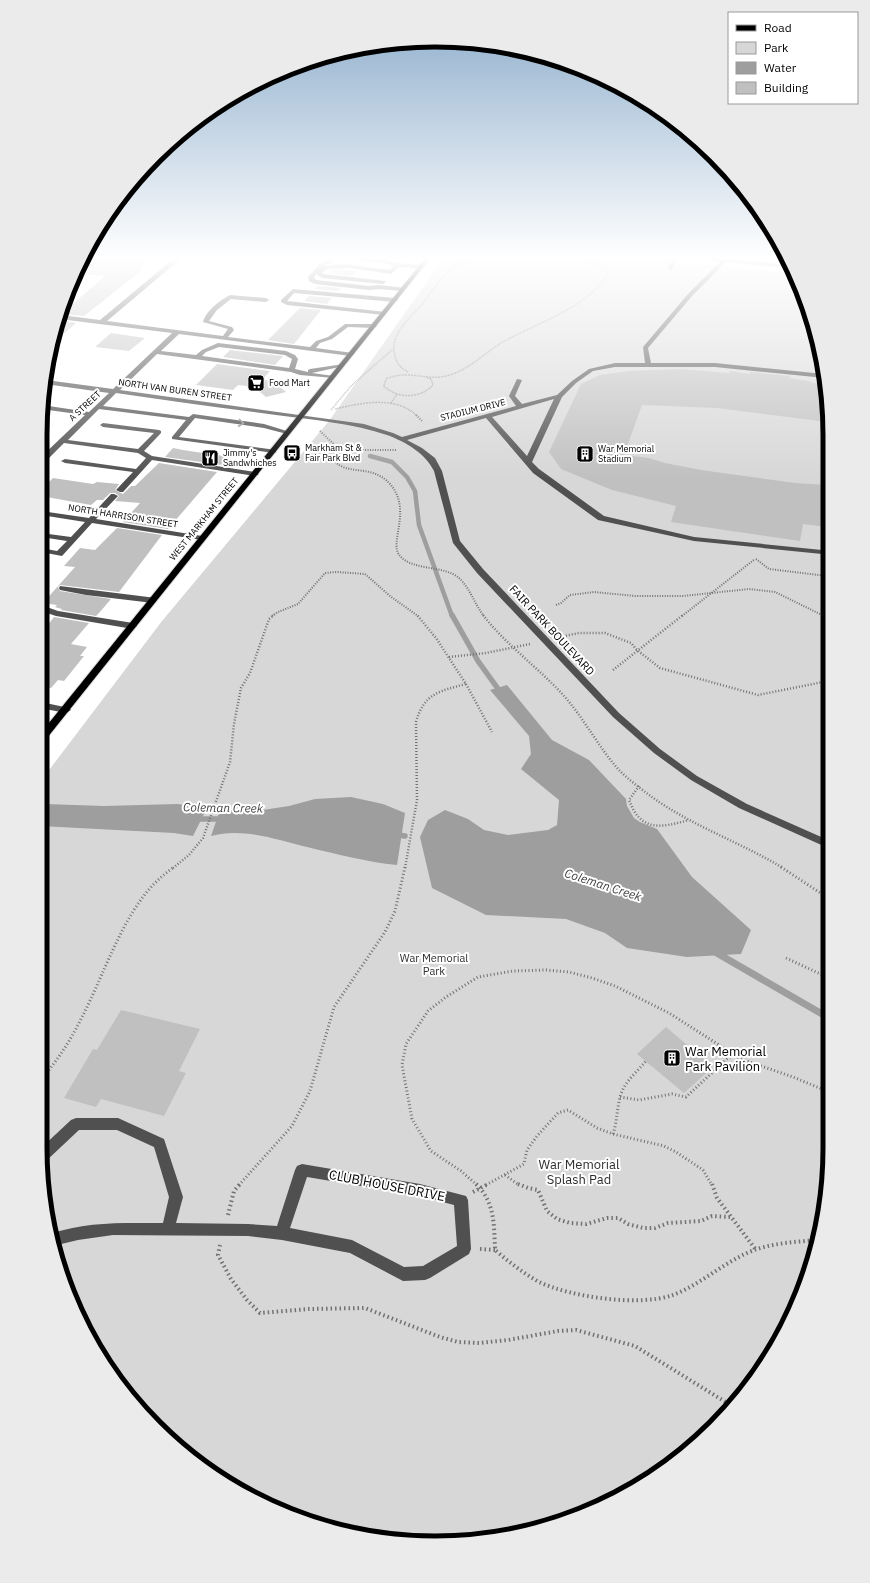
<svg xmlns="http://www.w3.org/2000/svg" width="870" height="1583" viewBox="0 0 870 1583" font-family="'IBM Plex Sans',sans-serif">
<style>
.green{fill:#d7d7d7}
.water{fill:#9e9e9e}
.lines{fill:none;stroke-linecap:round;stroke-linejoin:round}
.stream-far2{stroke:#9e9e9e;stroke-width:4.5}
.stream-far1{stroke:#9e9e9e;stroke-width:5.5}
.stream{stroke:#9e9e9e;stroke-width:7}
.building{fill:#c0c0c0}
.major-casing{stroke:#dbdbdb;stroke-width:2}
.path-far4{stroke:#727272;stroke-width:1.5;stroke-dasharray:0.5 1;stroke-linecap:butt}
.path-far3{stroke:#727272;stroke-width:2;stroke-dasharray:1 1.5;stroke-linecap:butt}
.path-far2{stroke:#727272;stroke-width:2.5;stroke-dasharray:1 2;stroke-linecap:butt}
.path-far1{stroke:#727272;stroke-width:3;stroke-dasharray:1 2.5;stroke-linecap:butt}
.path{stroke:#727272;stroke-width:4;stroke-dasharray:1.5 3;stroke-linecap:butt}
.minor{fill:#505050;fill-rule:evenodd}
.major{fill:#000;fill-rule:evenodd}
.oneway{stroke:#969696}
.labels{text-anchor:middle;stroke-width:4;stroke-linejoin:round;paint-order:stroke}
.far-poi-label{font-size:9px;fill:#000;stroke:#fff;text-anchor:start}
.far-street-label{font-size:9px;fill:#000;stroke:#fff}
.street-label{font-size:11px;fill:#000;stroke:#fff}
.park-label{font-size:11px;fill:#2e2e2e;stroke:#fff}
.water-label{font-size:12px;font-style:italic;fill:#3f3f3f;stroke:#fff}
.near-poi-label{font-size:13px;fill:#000;stroke:#fff;text-anchor:start}
.near-park-label{font-size:13px;fill:#2e2e2e;stroke:#fff}
.near-street-label{font-size:13px;fill:#000;stroke:#fff}
.rim{fill:none;stroke:#000;stroke-width:5}
</style>
<rect width="100%" height="100%" fill="#fff"/>
<path class="green" d="M445,256h180l167,17 17,35 18,76 2,790 -13,76 -39,95 -29,44 -52,56 -42,32 -68,36 -49,17 -76,12h-52l-76,-12 -49,-17 -68,-36 -42,-32 -52,-56 -29,-44 -32,-70 -13,-50 -8,-77v-366l122,-161 167,-200z"/>
<g class="water">
<path d="M507,685l45,55 37,20 37,39 1,7 7,12 6,4 17,7 35,48 59,53 -10,24 -54,3 -60,-9 -22,-15 -39,-14 -80,-4 -54,-27 -12,-51 8,-17 17,-10 23,9 16,11 24,5 40,-5 9,-5 2,-25 -38,-31 10,-15 -2,-18 -39,-46z"/>
<path d="M351,797l32,7 22,9 -8,52c-30,-3 -61,-11 -90,-18 -30,-7 -64,-20 -96,-11l9,-26 36,1 33,-5 26,-7z"/>
<path d="M45,804l59,2 73,-2 30,4 -14,28 -19,-3 -134,-7v-18z"/>
</g>
<g class="lines">
<path class="stream-far2" d="M370,456l22,6 15,15 8,14 4,34 33,91"/>
<g class="stream-far1">
<path d="M452,615l26,46 23,32"/>
<path d="M194,819h31"/>
<path d="M393,834l12,2"/>
</g>
<path class="stream" d="M715,952l114,66"/>
</g>
<g class="building">
<path d="M85,256h64l-3,3h4l-10,10 2,1 -58,46 -23,-2 44,-38 -23,-2 1,-12z"/>
<path d="M331,270h18l8,1 -5,5 -23,-3z"/>
<path d="M318,286l23,2 -3,3 -24,-2z"/>
<path d="M309,296l23,2 -5,6 -23,-3z"/>
<path d="M300,308l21,2 -27,34 -26,-4z"/>
<path d="M59,320l17,3 -24,21 2,-11z"/>
<path d="M111,333l34,5 -16,13 -34,-4z"/>
<path d="M230,350l53,6 -8,9 -52,-8z"/>
<path d="M217,364l53,7 -8,9 11,1 13,11 -20,5 -12,-10 -16,-2 -5,5 -37,-5z"/>
<path d="M680,369l49,4 1,-2 20,3v-2l40,4 -1,2 21,3v1l17,3v37l-110,-14 -75,-3 -18,50 25,3 16,5 36,7 94,13 32,2v42l-24,-3 -3,17 -129,-19 5,-16 -64,-16 -51,-21 -12,-17 32,-68 19,-9 29,-4z"/>
<path d="M173,448l10,2 47,7 -8,8 -57,-8z"/>
<path d="M159,463l58,9 -49,57 -45,-7 17,-19 -25,-2 4,-5 -4,-3h-5l-7,7h-6l-6,5 -50,-9v-6l12,-12 40,6 4,-2 22,2 -4,6 8,4 8,-8h4z"/>
<path d="M117,528l45,7 -43,57 -59,-7 -2,2 2,4 51,8 -12,14 -3,3 -35,-6 1,-1 -7,-2 2,-2 -14,-2 32,-36 -11,-1 16,-18 15,2z"/>
<path d="M54,617l35,6 -18,21 16,3 -7,9h4l-20,25 -6,-1 -7,8 -10,-2v-52z"/>
<path d="M121,1010l79,19 -21,42 7,2 -22,43 -63,-17 -5,8 -32,-9 29,-49 4,1z"/>
<path d="M666,1027l47,40 -29,26 -47,-39z"/>
</g>
<g class="lines">
<g class="major-casing">
<path id="major" d="M427,256h5l-389,487 -3,1v-10z"/>
</g>
<g class="path-far4">
<path d="M457,256l5,5"/>
<path d="M541,256l14,2 12,-2"/>
<path d="M408,372c-7,-4 -11,-8 -13,-16 -6,-22 14,-36 27,-52 11,-13 19,-29 34,-39 9,-6 19,-7 29,-9"/>
<path d="M426,377l5,2 2,6c-13,14 -36,14 -49,1l2,-7c22,-10 39,2 60,-3 22,-5 38,-23 57,-34 33,-19 88,-35 105,-70l-13,-10 -16,-6"/>
<path d="M391,403l6,-9"/>
<path d="M335,409c26,-6 61,-14 82,7"/>
<path d="M331,410l20,-24 42,-37"/>
</g>
<g class="path-far3">
<path d="M416,415l7,7"/>
<path d="M320,431l20,19 -7,10c16,17 38,3 57,24 23,26 -2,59 10,72 13,15 44,9 59,22 11,10 16,27 25,38"/>
<path d="M340,450h57"/>
<path d="M756,559l13,10 58,7"/>
<path d="M556,605l5,-2 9,-8 24,-3 41,4h48l66,-7 26,3 49,24"/>
<path d="M272,616l6,-4 20,-8 27,-31 12,-1 28,2 25,22 28,20"/>
<path d="M682,616l73,-57"/>
</g>
<g class="path-far2">
<path d="M483,615c24,31 56,53 82,82 20,23 34,51 54,73 10,10 22,19 33,27 40,29 88,45 131,71"/>
<path d="M822,615l5,3"/>
<path d="M560,637l19,-4h26l26,10 6,7 23,18 98,27 70,-14"/>
<path d="M449,657l37,-4 44,-9"/>
<path d="M613,670l70,-55"/>
<path d="M466,684l26,48"/>
<path d="M639,786l-10,14c12,32 31,28 60,20"/>
<path d="M173,868l16,-13 14,-17 27,-76 4,-38 7,-36 9,-15 19,-54 5,-4"/>
<path d="M405,868l12,-68 -1,-78c8,-29 24,-31 50,-38l-30,-46 -19,-23"/>
</g>
<g class="path-far1">
<path d="M781,867l47,31"/>
<path d="M786,958l43,20"/>
<path d="M40,1081c17,-20 31,-41 42,-64 22,-42 40,-101 73,-134 6,-6 12,-11 19,-16"/>
<path d="M620,1097l19,3 33,-6 14,3 41,-38 7,-4"/>
<path d="M613,1134c4,-12 4,-25 7,-37 4,-15 17,-25 26,-36"/>
<path d="M505,1175l14,10"/>
<path d="M239,1185l53,-59 18,-35 24,-84 51,-75 10,-21 10,-44"/>
<path d="M477,1185l-16,-14 -30,-20 -19,-32 -10,-54 4,-21 22,-33 18,-14 32,-20 35,-6 33,-1 23,2 23,6 23,8 54,27 72,46 52,18 36,15"/>
<path d="M486,1185l38,-21 3,-14 10,-14 21,-23 10,-3 29,18 16,6 51,12 12,6 27,18 9,15"/>
</g>
<g class="path">
<path d="M476,1184c19,18 18,41 19,66 14,12 28,23 44,32 32,15 100,25 134,13 26,-10 48,-30 74,-42 22,-10 47,-11 71,-13"/>
<path d="M518,1184l10,4 10,2 9,21 10,8 13,4 16,1 21,-6h11l10,6 15,4h12l13,-5 33,-2 11,-5 18,1"/>
<path d="M712,1184l5,14 39,52"/>
<path d="M473,1192l15,-8"/>
<path d="M228,1215l6,-24 6,-7"/>
<path d="M220,1245l-2,10 13,24 16,21 13,13 49,-4 56,-1 75,29 18,5 21,1 29,-3 50,-9 18,-1 59,16 97,60"/>
<path d="M480,1249l15,1"/>
</g>
<g class="minor">
<path d="M177,256l6,1 -76,64 116,15 5,-7 -25,-7c3,-11 17,-22 27,-27l36,3 3,2 -3,2 -35,-3 -14,11 -8,11 23,6 2,3 -6,7 82,10 6,-6 12,-4 17,-13h29l3,2 -3,2 -26,-1 -16,12 -12,4 -4,5 37,5 1,1 -3,2 -172,-22 -18,17 35,4 6,-5 16,-7 68,8 9,4 3,4 -3,10 13,3v-2l2,-1 34,-5v2l-32,7 22,3v2l-34,-3 -9,-3 -134,-18 -37,36 244,34 29,9 9,4 114,-31 -7,-10 8,-17 5,1 -7,16 7,8 35,-9 15,-14 17,-12 26,-6h30l-2,-16 45,-53 32,-32 -39,-6h22l85,9 2,3 -64,-6 -34,34 -44,52 3,15h64l109,11 1,4 -110,-11h-100l-22,4 -17,12 -14,14 -30,65 7,7 65,47 90,21 128,13 5,-1v4l-5,1 -128,-13 -96,-21 -65,-47 -47,-55 -79,22 15,8 13,10 7,13 18,70 23,28 136,144 41,36 37,27 50,28 81,36v8l-89,-40 -48,-28 -37,-27 -41,-36 -136,-144 -24,-30 -19,-72c-9,-18 -28,-29 -47,-36 -35,-12 -74,-15 -111,-20 -53,-7 -107,-14 -160,-22l-13,13 86,11 4,-3 71,10 26,8 -3,2 -23,-6 -69,-10 -16,19 97,13v2l-2,1 -102,-14v-2l14,-17 -87,-11 -31,31 70,9 16,-16 -51,-6 -3,-2 3,-2 56,7 2,1v2l-17,18 8,5 103,16 4,2 -4,2 -103,-16 -29,32h-3l-4,-2 17,-18 -68,-9 -4,-2 4,-2 71,10 10,-11 -8,-5 -74,-10 -20,20h-3v-6l44,-42 -44,-6 1,-4 47,7 20,-19 -64,-9 1,-4 67,9 59,-56 -113,-14 2,-4 39,5zM219,347l66,8 7,4 -3,9 -87,-12 4,-4zM554,399l-27,57 -35,-39z"/>
<path d="M334,256l50,3 14,4 23,2 3,2 -3,2 -22,-2 -8,7 -41,-6 -23,1 -5,4 2,1 61,7 1,1 -3,2 -61,-6 -6,-4 -2,3 2,3 53,6 10,-1 26,3v2l-2,1 -24,-2 -10,1 -54,-6 -6,-3 -1,-4 12,-13zM338,259l46,4 10,3 -4,4 -47,-6 -18,2z"/>
<path d="M673,256h5l-6,14h-4z"/>
<path d="M293,289l102,9 3,2 -3,2 -101,-9 -7,8 99,11v2l-2,1 -97,-10 -6,-3v-2z"/>
<path d="M111,494h3l4,2 -22,23 106,17 4,2 -4,2 -110,-17 -30,33 -21,-4v-4l16,3 10,-10 -26,-4v-4l30,4 14,-15 -44,-7v-4l48,7z"/>
<path d="M60,586l96,12 1,2 -4,3 -67,-8 -26,-5 -1,-2z"/>
<path d="M41,605l17,6 75,12 4,3 -4,3 -77,-13 -15,-5z"/>
<path d="M41,702l28,6 2,2 -5,3 -26,-5z"/>
<path d="M76,1118h42l46,21 19,58 -7,26 72,1 29,2 18,-56 2,-4 5,-2 118,20 46,12 2,4 3,49 -2,5 -39,24 -5,2 -22,1 -53,-28 -68,-13 -34,-4 -135,-1 -35,5 -25,6 -3,-12c37,-13 75,-11 113,-11l6,-26 -15,-50 -37,-17h-38l-33,31 -5,2 -1,-14 31,-29zM307,1177l113,19 34,9 3,41 -34,20 -19,1 -52,-27 -62,-12z"/>
</g>
<use href="#major" class="major"/>
</g>
<defs><path id="oneway-chevron" d="M-2-3.5L2.5 0L-2 3.5" fill="none" stroke-width="1.6" stroke-linecap="round" stroke-linejoin="round"/></defs>
<use class="oneway" href="#oneway-chevron" transform="translate(241 423) rotate(7)"/>
<linearGradient id="sky" x2="0" y2="1"><stop stop-color="#8aabca"/><stop offset="0.54" stop-color="#fff"/><stop offset="1" stop-color="#fff" stop-opacity="0"/></linearGradient>
<rect width="870" height="478" fill="url(#sky)"/>
<defs>
<g id="supermarket-square" transform="scale(0.9)"><rect x="-9" y="-9" width="18" height="18" rx="4" fill="#000" stroke="#fff"/><path d="M-6-5.5h2.5l.6 2H6L4.5 2H-2.5L-4.4-4H-6ZM-1.5 3.2a1.3 1.3 0 1 0 .1 0ZM3 3.2a1.3 1.3 0 1 0 .1 0Z" fill="#fff"/></g>
<g id="bus-square" transform="scale(0.9)"><rect x="-9" y="-9" width="18" height="18" rx="4" fill="#000" stroke="#fff"/><path d="M-5-6H5V4H4V6H2V4H-2V6H-4V4H-5ZM-3.5-4V0h7V-4ZM-3.5 1.2v1.5H-2V1.2ZM2 1.2v1.5H3.5V1.2Z" fill="#fff"/></g>
<g id="building-square" transform="scale(0.9)"><rect x="-9" y="-9" width="18" height="18" rx="4" fill="#000" stroke="#fff"/><path d="M-4-6H4V6H1V3H-1V6H-4ZM-2.5-4.3h1.7v1.8h-1.7ZM.8-4.3h1.7v1.8H.8ZM-2.5-1h1.7V.8h-1.7ZM.8-1h1.7V.8H.8Z" fill="#fff"/></g>
<g id="restaurant-square" transform="scale(0.9)"><rect x="-9" y="-9" width="18" height="18" rx="4" fill="#000" stroke="#fff"/><path d="M-5-6h1v4h1v-4h1v4h1v-4h1v5L-1.5 .5V6h-2V.5L-5-1ZM5-6V6H3V1.5H1.5Q1.5-4 5-6Z" fill="#fff"/></g>
</defs>
<g fill-rule="evenodd">
<use href="#supermarket-square" x="256" y="383"/>
<use href="#bus-square" x="292" y="453"/>
<use href="#building-square" x="585" y="454"/>
<use href="#restaurant-square" x="210" y="458"/>
<use href="#building-square" x="672" y="1058"/>
</g>
<g class="labels">
<g class="far-poi-label">
<text x="269" y="386">Food Mart</text>
<text x="305" y="451">Markham St &amp;<tspan x="305" dy="10">Fair Park Blvd</tspan></text>
<text x="598" y="452">War Memorial<tspan x="598" dy="10">Stadium</tspan></text>
<text x="223" y="456">Jimmy's<tspan x="223" dy="10">Sandwhiches</tspan></text>
</g>
<g class="far-street-label">
<text transform="translate(175 390) rotate(8)" y="3">NORTH VAN BUREN STREET</text>
<text transform="translate(85 406) rotate(-43)" y="3">A STREET</text>
<text transform="translate(473 410) rotate(-14)" y="3">STADIUM DRIVE</text>
<text transform="translate(123 516) rotate(9)" y="3">NORTH HARRISON STREET</text>
<text transform="translate(204 519) rotate(-51)" y="3">WEST MARKHAM STREET</text>
</g>
<g class="street-label">
<text transform="translate(552 630) rotate(47)" y="4">FAIR PARK BOULEVARD</text>
</g>
<g class="park-label">
<text x="434" y="962">War Memorial<tspan x="434" dy="13">Park</tspan></text>
</g>
<g class="water-label">
<text transform="translate(223 808) rotate(1)" y="4">Coleman Creek</text>
<text transform="translate(603 885) rotate(18)" y="4">Coleman Creek</text>
</g>
<g class="near-poi-label">
<text x="685" y="1056">War Memorial<tspan x="685" dy="15">Park Pavilion</tspan></text>
</g>
<g class="near-park-label">
<text x="579" y="1169">War Memorial<tspan x="579" dy="15">Splash Pad</tspan></text>
</g>
<g class="near-street-label">
<text transform="translate(387 1185) rotate(11)" y="5">CLUB HOUSE DRIVE</text>
</g>
</g>
<path d="M0 0H870V1583H0ZM435 47H435A388 388 0 0 1 823 435V1148A388 388 0 0 1 435 1536H435A388 388 0 0 1 47 1148V435A388 388 0 0 1 435 47Z" fill="#ebebeb" fill-rule="evenodd"/>
<path class="rim" d="M435 47H435A388 388 0 0 1 823 435V1148A388 388 0 0 1 435 1536H435A388 388 0 0 1 47 1148V435A388 388 0 0 1 435 47Z"/>
<rect x="728" y="12" width="130" height="92" fill="#ffffff" stroke="#999999"/>
<rect x="736" y="25" width="20" height="6" fill="#000000" stroke="#999999"/>
<text x="764" y="32" font-size="12" fill="#000000">Road</text>
<rect x="736" y="42" width="20" height="12" fill="#d7d7d7" stroke="#999999"/>
<text x="764" y="52" font-size="12" fill="#000000">Park</text>
<rect x="736" y="62" width="20" height="12" fill="#9e9e9e" stroke="#999999"/>
<text x="764" y="72" font-size="12" fill="#000000">Water</text>
<rect x="736" y="82" width="20" height="12" fill="#c0c0c0" stroke="#999999"/>
<text x="764" y="92" font-size="12" fill="#000000">Building</text>
</svg>
